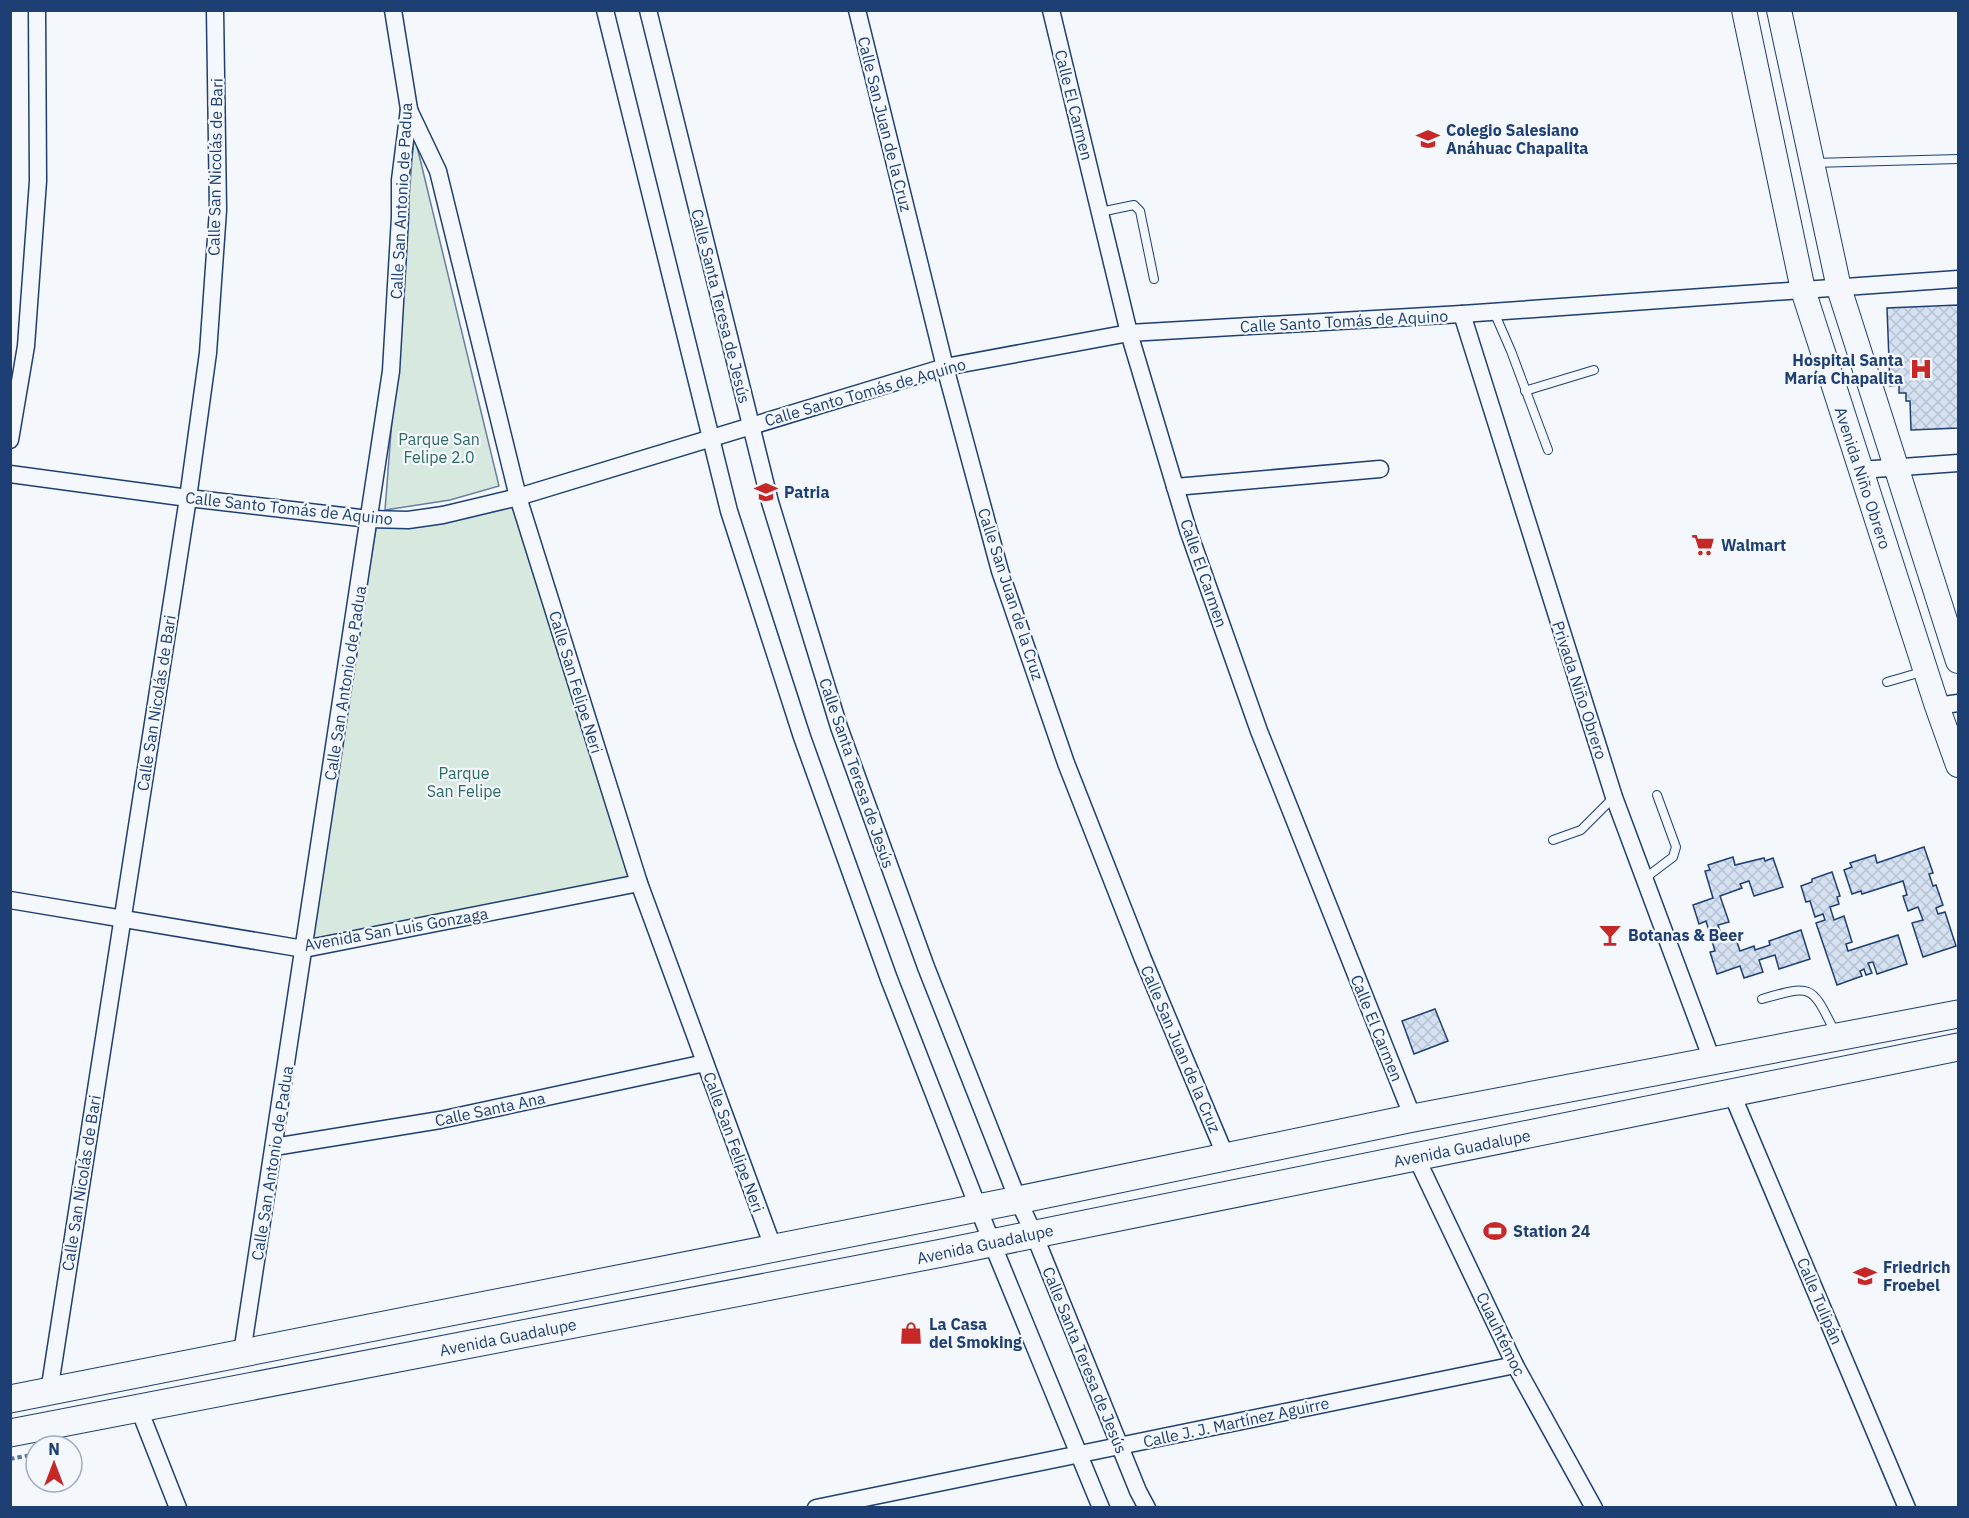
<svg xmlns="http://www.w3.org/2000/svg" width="1969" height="1518" viewBox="0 0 1969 1518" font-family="'IBM Plex Sans',sans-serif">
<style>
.park{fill:#d7e8df;stroke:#687fa3;stroke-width:1.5}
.building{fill:url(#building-cross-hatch);stroke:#1d3f73;stroke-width:1.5}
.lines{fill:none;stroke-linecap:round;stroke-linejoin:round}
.lane-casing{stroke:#1d3f73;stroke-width:10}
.street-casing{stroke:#1d3f73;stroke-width:19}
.secondary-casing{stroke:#1d3f73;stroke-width:26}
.primary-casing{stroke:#1d3f73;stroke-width:29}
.path{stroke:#5e769c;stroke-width:4;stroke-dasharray:4.5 3;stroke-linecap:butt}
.lane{stroke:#f4f7fb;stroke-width:8}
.street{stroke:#f4f7fb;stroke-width:16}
.secondary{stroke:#f4f7fb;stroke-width:24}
.primary{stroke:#f4f7fb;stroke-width:27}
.labels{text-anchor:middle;stroke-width:4.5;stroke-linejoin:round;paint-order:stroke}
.street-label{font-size:16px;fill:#1d3f73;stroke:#f4f7fb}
.poi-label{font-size:16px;font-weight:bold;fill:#1d3f73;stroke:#f4f7fb;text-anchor:start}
.park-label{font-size:16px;fill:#2c6c60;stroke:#f4f7fb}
</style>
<defs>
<pattern id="building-cross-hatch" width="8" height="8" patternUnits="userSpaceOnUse" patternTransform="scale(1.5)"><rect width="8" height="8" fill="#d5e0f0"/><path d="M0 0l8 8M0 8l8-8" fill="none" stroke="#b6c1d1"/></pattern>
</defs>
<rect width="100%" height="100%" fill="#f4f7fb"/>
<g class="park">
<path d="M414,134l85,352 -49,14 -65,10z"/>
<path d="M514,504l115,373 -321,68 69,-423z"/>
</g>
<g class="building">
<path d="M1958,305v123l-47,2 -1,-29h-4v-8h-7v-8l-9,1 -3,-78z"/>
<path d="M1924,847l9,26 -4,1 4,12 3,-1 7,20 -7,3 2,6 7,-2 11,34 -33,11 -11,-34 11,-3 -5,-13 -10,4 -5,-15 4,-1 -4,-14 -41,13 -1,-3 -9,3 -8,-24 8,-3 -2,-4 25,-8 2,8z"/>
<path d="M1733,857l2,8 29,-7 1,3 8,-3 10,29 -29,9 -5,-15 -9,3 2,4 -22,8 9,26 -11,3 4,12 12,-4 6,18 14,-5 1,4 15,-5 -1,-4 32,-11 9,29 -31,10 -4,-14 -16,5 4,12 -19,6 -4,-12 -23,8 -7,-22 5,-1 -9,-30 -7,3 -6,-19 20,-7 -8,-27 5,-1 -2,-5z"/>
<path d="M1832,872l8,24 -3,1 2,7 -9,3 4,13 10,-4 8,26 -6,2 2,7 50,-16 9,29 -30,10 -4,-12 -5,1 4,10 -6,2 -2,-6 -4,2 2,5 -25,9 -21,-62 9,-3 -2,-6 -8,3 -5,-16 -4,1 -5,-16 11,-4v-3z"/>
<path d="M1435,1009l13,32 -34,13 -12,-33z"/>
</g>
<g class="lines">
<g class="lane-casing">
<g id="lane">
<path d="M1813,163l145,-4"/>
<path d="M1100,212l34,-7 6,6 14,68"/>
<path d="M1494,312l17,39 37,99"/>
<path d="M1525,391l69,-21"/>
<path d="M1887,682l38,-11"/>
<path d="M1553,840l28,-10 33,-33"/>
<path d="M1644,879l29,-22 3,-10 -19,-52"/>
<path d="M1762,999c52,-15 49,-14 74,35"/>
</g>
</g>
<g class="street-casing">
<g id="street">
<path d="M605,10l124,501 73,226 87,242 103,264 109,265"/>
<path d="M648,10l122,492 69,225 87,240 92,233 16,34 104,257 9,17"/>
<path d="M857,10l88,357 55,204 66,192 77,196 83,198"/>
<path d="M1051,10l78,323 59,197 71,201 154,387"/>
<path d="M409,110l29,61 80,326 121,386 134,364"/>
<path d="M1462,314l152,483 98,263"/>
<path d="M10,440l16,-94 12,-165 -1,-171"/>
<path d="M1860,470l98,-7"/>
<path d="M10,474l178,24 181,21 39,1 35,-5 75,-18 427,-130 184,-34 333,-19 496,-35"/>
<path d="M1175,487l205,-18"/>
<path d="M1937,706l21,-3"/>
<path d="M10,900l294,49 335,-66"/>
<path d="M1732,1094l175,414"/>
<path d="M274,1147l166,-27 265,-57"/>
<path d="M1416,1157l99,208 79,143"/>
<path d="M242,1353l149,-982 9,-154v-37l9,-71 -16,-99"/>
<path d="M49,1392l139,-894 20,-145 10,-143 -3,-200"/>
<path d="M139,1409l39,99"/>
<path d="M816,1508l699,-143"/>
</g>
</g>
<g class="secondary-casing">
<g id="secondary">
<path d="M1744,10l59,280 134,416 21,59"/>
<path d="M1779,10l60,278 119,373"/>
</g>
</g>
<g class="primary-casing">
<g id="primary">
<path d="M10,1399l1008,-199 395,-82 545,-104"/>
<path d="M10,1433l932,-180 1016,-206"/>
</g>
</g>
<path class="path" d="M10,1459l26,-5"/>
<use href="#lane" class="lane"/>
<use href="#street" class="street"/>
<use href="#secondary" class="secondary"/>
<use href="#primary" class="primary"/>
</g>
<defs>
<g id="university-bare" transform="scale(1.8)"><path d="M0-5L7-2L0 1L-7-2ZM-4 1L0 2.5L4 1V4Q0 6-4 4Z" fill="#c62828" stroke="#f4f7fb" stroke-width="2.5" paint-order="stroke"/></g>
<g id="hospital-bare" transform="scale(1.8)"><path d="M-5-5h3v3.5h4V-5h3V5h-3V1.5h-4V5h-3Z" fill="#c62828" stroke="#f4f7fb" stroke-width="2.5" paint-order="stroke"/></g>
<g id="school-bare" transform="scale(1.8)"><path d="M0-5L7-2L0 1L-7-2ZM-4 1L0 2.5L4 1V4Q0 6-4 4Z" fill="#c62828" stroke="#f4f7fb" stroke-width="2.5" paint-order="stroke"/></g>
<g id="supermarket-bare" transform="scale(1.8)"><path d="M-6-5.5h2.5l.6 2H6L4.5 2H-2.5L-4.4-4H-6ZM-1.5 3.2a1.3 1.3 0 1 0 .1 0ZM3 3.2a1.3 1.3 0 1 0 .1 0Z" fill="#c62828" stroke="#f4f7fb" stroke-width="2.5" paint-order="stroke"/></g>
<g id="bar-bare" transform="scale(1.8)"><path d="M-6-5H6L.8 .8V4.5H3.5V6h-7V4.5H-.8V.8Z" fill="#c62828" stroke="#f4f7fb" stroke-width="2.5" paint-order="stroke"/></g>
<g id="stadium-bare" transform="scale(1.8)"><path d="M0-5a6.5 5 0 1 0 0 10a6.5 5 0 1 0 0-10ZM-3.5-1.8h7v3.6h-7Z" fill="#c62828" stroke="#f4f7fb" stroke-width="2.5" paint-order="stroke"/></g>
<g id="shop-bare" transform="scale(1.8)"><path d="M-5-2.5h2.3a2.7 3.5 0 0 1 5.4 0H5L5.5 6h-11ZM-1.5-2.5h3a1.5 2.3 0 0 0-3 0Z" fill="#c62828" stroke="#f4f7fb" stroke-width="2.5" paint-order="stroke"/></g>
</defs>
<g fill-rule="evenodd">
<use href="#university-bare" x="1428" y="139"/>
<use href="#hospital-bare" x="1921" y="369"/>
<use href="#school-bare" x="766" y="492"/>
<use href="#supermarket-bare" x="1703" y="545"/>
<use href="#bar-bare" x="1610" y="935"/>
<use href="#stadium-bare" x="1495" y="1231"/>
<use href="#school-bare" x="1865" y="1276"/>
<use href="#shop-bare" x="911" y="1333"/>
</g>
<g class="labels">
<g class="street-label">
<text transform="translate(1074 105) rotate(76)" y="6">Calle El Carmen</text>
<text transform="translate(885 124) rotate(76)" y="6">Calle San Juan de la Cruz</text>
<text transform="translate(215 167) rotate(-89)" y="6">Calle San Nicolás de Bari</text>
<text transform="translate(401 201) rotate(-87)" y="6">Calle San Antonio de Padua</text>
<text transform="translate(721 306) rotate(76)" y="6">Calle Santa Teresa de Jesús</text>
<text transform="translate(1344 321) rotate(-3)" y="6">Calle Santo Tomás de Aquino</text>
<text transform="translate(865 392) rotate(-16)" y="6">Calle Santo Tomás de Aquino</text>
<text transform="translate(1863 478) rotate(72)" y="6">Avenida Niño Obrero</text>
<text transform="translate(289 508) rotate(6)" y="6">Calle Santo Tomás de Aquino</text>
<text transform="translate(1204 573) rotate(71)" y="6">Calle El Carmen</text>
<text transform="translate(1011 594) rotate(72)" y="6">Calle San Juan de la Cruz</text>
<text transform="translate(576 682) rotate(73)" y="6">Calle San Felipe Neri</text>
<text transform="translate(345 683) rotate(-81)" y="6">Calle San Antonio de Padua</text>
<text transform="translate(1580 690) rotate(72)" y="6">Privada Niño Obrero</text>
<text transform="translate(156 703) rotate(-81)" y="6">Calle San Nicolás de Bari</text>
<text transform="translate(857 773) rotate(71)" y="6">Calle Santa Teresa de Jesús</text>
<text transform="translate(396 929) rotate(-10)" y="6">Avenida San Luis Gonzaga</text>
<text transform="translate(1377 1028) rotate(68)" y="6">Calle El Carmen</text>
<text transform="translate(1181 1049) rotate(67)" y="6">Calle San Juan de la Cruz</text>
<text transform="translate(490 1109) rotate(-12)" y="6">Calle Santa Ana</text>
<text transform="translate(734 1142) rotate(70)" y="6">Calle San Felipe Neri</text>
<text transform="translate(1462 1148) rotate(-11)" y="6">Avenida Guadalupe</text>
<text transform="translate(272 1163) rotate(-81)" y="6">Calle San Antonio de Padua</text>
<text transform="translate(81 1183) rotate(-81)" y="6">Calle San Nicolás de Bari</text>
<text transform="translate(985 1244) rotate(-12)" y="6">Avenida Guadalupe</text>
<text transform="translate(1820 1301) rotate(67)" y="6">Calle Tulipán</text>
<text transform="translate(1501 1334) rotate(64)" y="6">Cuauhtémoc</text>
<text transform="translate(508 1337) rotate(-11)" y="6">Avenida Guadalupe</text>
<text transform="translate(1085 1360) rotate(68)" y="6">Calle Santa Teresa de Jesús</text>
<text transform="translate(1236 1422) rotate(-12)" y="6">Calle J. J. Martínez Aguirre</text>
</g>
<g class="poi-label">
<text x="1446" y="136">Colegio Salesiano<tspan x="1446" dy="18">Anáhuac Chapalita</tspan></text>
<text x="1903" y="366" text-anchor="end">Hospital Santa<tspan x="1903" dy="18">María Chapalita</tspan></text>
<text x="784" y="498">Patria</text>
<text x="1721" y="551">Walmart</text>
<text x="1628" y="941">Botanas &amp; Beer</text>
<text x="1513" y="1237">Station 24</text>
<text x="1883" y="1273">Friedrich<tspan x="1883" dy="18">Froebel</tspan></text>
<text x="929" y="1330">La Casa<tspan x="929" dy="18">del Smoking</tspan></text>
</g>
<g class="park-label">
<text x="439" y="445">Parque San<tspan x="439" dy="18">Felipe 2.0</tspan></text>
<text x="464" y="779">Parque<tspan x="464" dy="18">San Felipe</tspan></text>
</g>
</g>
<rect width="1969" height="1518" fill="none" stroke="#1d3f73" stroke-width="24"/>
<g transform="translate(54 1464)"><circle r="28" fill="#f4f7fb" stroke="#9eadc5" stroke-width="1.5"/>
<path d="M0-4.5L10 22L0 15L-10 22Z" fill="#c62828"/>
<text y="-9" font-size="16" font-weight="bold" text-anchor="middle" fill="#1d3f73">N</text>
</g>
</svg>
